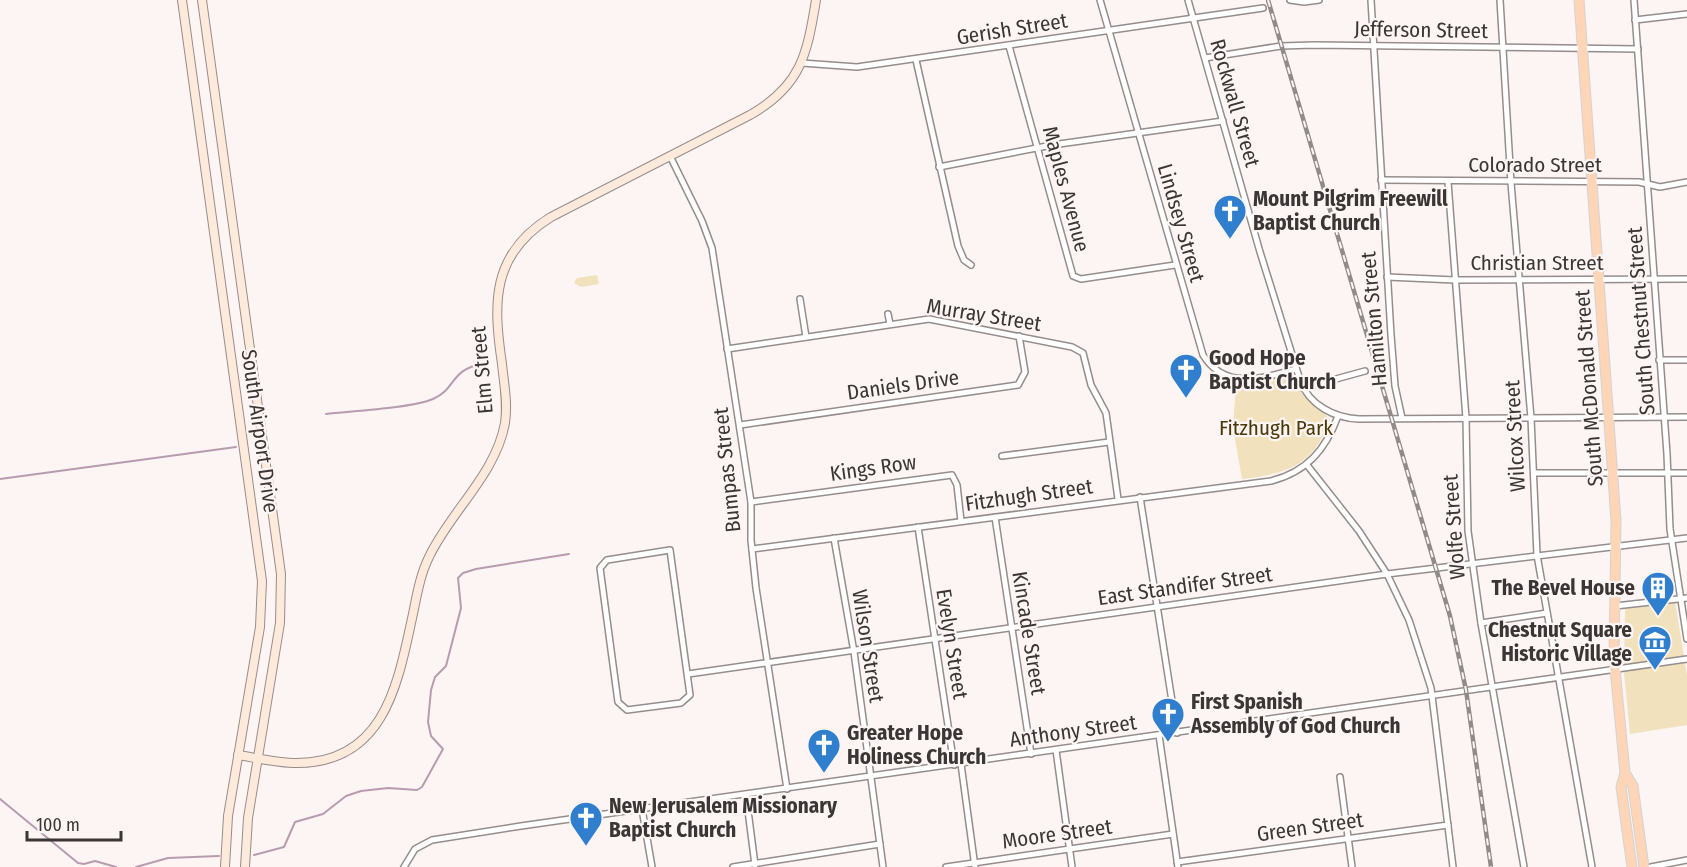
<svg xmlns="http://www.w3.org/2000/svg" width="1687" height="867" viewBox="0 0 1687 867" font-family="'Fira Sans Condensed',sans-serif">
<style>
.green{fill:#f2e1bd}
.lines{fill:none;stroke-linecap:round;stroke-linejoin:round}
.stream{stroke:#b69cae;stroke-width:2}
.street-casing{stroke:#958d8c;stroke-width:8}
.secondary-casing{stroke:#958d8c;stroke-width:10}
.primary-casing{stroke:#d3d3d3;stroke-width:11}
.street{stroke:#fff;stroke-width:5}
.secondary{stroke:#feeada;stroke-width:8}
.primary{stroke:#fed5b6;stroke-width:9}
.rail-casing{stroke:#908b89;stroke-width:4.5}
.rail{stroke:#fdf5f3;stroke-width:2;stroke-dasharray:7;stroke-linecap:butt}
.labels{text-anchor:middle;stroke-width:4.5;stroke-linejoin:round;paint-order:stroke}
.street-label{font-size:21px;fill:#393635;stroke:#fdf5f3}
.poi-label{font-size:21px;font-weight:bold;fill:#393635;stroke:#fdf5f3;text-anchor:start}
.park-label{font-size:21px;fill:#4c390a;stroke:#fdf5f3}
</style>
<rect width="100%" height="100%" fill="#fdf5f3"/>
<g class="green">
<path d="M597,275l2,9 -18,3 -7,-4 3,-5z"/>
<path d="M1291,374l10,18 29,27c-15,46 -43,55 -88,60l-9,-51 3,-44z"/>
<path d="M1675,601l12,74v50l-57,9 -6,-60 1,-66z"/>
</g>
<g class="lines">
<g class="stream">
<path d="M326,414c26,-3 86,-6 107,-15 25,-11 15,-29 52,-36"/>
<path d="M0,479l236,-32"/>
<path d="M0,799l78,64 6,1 11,-3 21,6"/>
<path d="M254,855l30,-8 11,-25 28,-8 23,-18 15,-5 27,-3 29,2 5,-3 21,-38 -12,-13 -3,-14 3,-32 4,-13 11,-11 15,-58 -3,-30 5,-5 13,-4 93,-15"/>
<path d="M136,867l32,-9 51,-2"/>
</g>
<g class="street-casing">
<g id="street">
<path d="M1100,0l103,355c22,36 61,23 93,14"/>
<path d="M1188,0l72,252 40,128c9,25 34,38 59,39l328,-2"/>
<path d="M1290,0l14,2 15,-2"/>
<path d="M1371,0l20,335 4,51 7,32"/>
<path d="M1500,0l11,183 20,235 6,137 55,312"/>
<path d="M1634,0l33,454 3,75 17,110"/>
<path d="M1635,20l52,-6"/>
<path d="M1009,46l64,230 8,3 94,-14"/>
<path d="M1205,58l76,-12 33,-1 324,4"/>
<path d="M916,60l42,186 6,14 7,5"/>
<path d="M802,63l55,4 406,-59"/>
<path d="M670,156l32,65 10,27 39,254v38l5,48 31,201"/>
<path d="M939,167l113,-22 171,-24"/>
<path d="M1381,180l258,2 21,5 27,-5"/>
<path d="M1448,182l18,236 2,113 13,92 43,244"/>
<path d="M1387,277l68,3 232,-1"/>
<path d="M800,299l6,38"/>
<path d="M888,314l2,10"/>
<path d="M727,349l202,-30 143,28 11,6 8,32 15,28 12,86"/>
<path d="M1659,360h28"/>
<path d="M1303,388l62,-17"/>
<path d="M740,425l278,-40 7,-13 -6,-36"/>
<path d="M1002,456l107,-14"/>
<path d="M1307,465l52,66 28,43 22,46 22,68 22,179"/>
<path d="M1534,473h153"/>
<path d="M1140,497l37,236"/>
<path d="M751,502l201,-27 5,10 4,36"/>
<path d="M995,517l36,237"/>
<path d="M918,527l36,238"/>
<path d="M834,538l20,114 29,215"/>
<path d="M752,549l519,-68c36,-9 55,-32 67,-65"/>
<path d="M670,550l20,145 -9,8 -54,7 -9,-8 -18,-134 7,-8z"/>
<path d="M1615,606l72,-8"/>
<path d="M1481,623l66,-10"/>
<path d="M688,674l699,-100 300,-36"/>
<path d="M1159,735l19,132"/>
<path d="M1056,750l16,117"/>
<path d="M961,764l14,103"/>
<path d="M1340,777l12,90"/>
<path d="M746,795l9,70"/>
<path d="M642,809l10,58"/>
<path d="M1177,862l271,-37"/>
<path d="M404,867l11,-18 17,-9 89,-14 1166,-167"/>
<path d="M733,867l147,-23"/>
<path d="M946,867l227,-33"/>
<path d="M1651,867l36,-7"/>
</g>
</g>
<g class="secondary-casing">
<g id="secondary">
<path d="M182,0l80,581 -2,46 -32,189 -3,51"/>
<path d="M202,0l79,574 -1,49 -32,195 -3,49"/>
<path d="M238,755c19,3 39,8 59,8 85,0 100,-75 114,-140 5,-22 8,-46 18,-66 21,-45 67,-83 76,-134 3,-20 -1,-39 -3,-59 -9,-61 -11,-110 49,-147l199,-102c51,-29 57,-60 66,-115"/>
</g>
</g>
<g class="primary-casing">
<g id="primary">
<path d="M1579,0l37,521 -2,137 11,115 -4,14 11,80"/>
<path d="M1625,773l8,13 11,81"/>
</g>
</g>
<use href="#street" class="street"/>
<use href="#secondary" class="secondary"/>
<use href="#primary" class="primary"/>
<g class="rail-casing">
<path id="rail" d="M1268,0l182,616 16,74 25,177"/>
</g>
<use href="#rail" class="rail"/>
</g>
<defs>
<g id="church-pin" transform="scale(1.725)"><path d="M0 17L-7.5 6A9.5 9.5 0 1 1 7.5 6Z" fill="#307ece" stroke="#fdf5f3"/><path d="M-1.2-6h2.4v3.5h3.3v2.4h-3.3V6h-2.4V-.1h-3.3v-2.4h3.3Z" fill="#fff"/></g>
<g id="building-pin" transform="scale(1.725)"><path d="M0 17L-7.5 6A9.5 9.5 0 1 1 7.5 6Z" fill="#307ece" stroke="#fdf5f3"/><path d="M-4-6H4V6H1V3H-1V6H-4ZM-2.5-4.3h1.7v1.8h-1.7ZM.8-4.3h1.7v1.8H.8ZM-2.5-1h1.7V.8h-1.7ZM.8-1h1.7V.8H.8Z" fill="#fff"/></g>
<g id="museum-pin" transform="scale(1.725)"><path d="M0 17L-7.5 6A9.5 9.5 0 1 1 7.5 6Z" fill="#307ece" stroke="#fdf5f3"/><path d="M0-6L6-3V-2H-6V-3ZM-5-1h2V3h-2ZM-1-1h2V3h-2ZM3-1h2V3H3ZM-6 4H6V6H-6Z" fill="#fff"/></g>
</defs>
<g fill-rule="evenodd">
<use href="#church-pin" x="1230" y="211"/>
<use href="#church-pin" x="1186" y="370"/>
<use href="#building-pin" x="1658" y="588"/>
<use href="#museum-pin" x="1655" y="642"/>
<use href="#church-pin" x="1168" y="714"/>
<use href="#church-pin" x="824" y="745"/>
<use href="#church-pin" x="586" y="818"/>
</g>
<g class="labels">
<g class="street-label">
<text transform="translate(1012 29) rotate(-9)" y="7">Gerish Street</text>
<text transform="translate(1421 30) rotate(1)" y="7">Jefferson Street</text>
<text transform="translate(1235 103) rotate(74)" y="7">Rockwall Street</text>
<text x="1535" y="172">Colorado Street</text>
<text transform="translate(1066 189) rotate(75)" y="7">Maples Avenue</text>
<text transform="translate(1181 223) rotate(74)" y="7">Lindsey Street</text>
<text x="1537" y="270">Christian Street</text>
<text transform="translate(984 315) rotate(9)" y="7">Murray Street</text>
<text transform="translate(1374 319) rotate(-95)" y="7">Hamilton Street</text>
<text transform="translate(1641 321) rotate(-94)" y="7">South Chestnut Street</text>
<text transform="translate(482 370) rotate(-95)" y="7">Elm Street</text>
<text transform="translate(903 385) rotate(-8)" y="7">Daniels Drive</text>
<text transform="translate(1589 388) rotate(-94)" y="7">South McDonald Street</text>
<text transform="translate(260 431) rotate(82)" y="7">South Airport Drive</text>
<text transform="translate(1515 436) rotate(-93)" y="7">Wilcox Street</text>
<text transform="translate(873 468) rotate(-8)" y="7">Kings Row</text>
<text transform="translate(727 470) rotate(-96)" y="7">Bumpas Street</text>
<text transform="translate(1029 495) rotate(-8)" y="7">Fitzhugh Street</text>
<text transform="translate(1454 527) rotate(-94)" y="7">Wolfe Street</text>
<text transform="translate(1185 586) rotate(-8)" y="7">East Standifer Street</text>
<text transform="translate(1029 633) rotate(81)" y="7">Kincade Street</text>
<text transform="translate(952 644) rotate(81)" y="7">Evelyn Street</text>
<text transform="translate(868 646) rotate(81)" y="7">Wilson Street</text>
<text transform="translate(1073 731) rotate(-8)" y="7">Anthony Street</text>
<text transform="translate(1310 827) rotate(-8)" y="7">Green Street</text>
<text transform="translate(1057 834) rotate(-8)" y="7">Moore Street</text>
</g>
<g class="poi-label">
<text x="1253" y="206">Mount Pilgrim Freewill<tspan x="1253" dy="24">Baptist Church</tspan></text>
<text x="1209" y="365">Good Hope<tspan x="1209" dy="24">Baptist Church</tspan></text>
<text x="1635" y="595" text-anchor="end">The Bevel House</text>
<text x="1632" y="637" text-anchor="end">Chestnut Square<tspan x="1632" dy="24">Historic Village</tspan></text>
<text x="1191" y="709">First Spanish<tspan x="1191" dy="24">Assembly of God Church</tspan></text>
<text x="847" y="740">Greater Hope<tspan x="847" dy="24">Holiness Church</tspan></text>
<text x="609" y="813">New Jerusalem Missionary<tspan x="609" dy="24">Baptist Church</tspan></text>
</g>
<g class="park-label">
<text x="1276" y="435">Fitzhugh Park</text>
</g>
</g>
<path d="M27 831v9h94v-9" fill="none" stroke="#393635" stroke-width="3"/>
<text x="36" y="831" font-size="18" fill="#393635" stroke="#fdf5f3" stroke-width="4.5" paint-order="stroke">100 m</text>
</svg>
